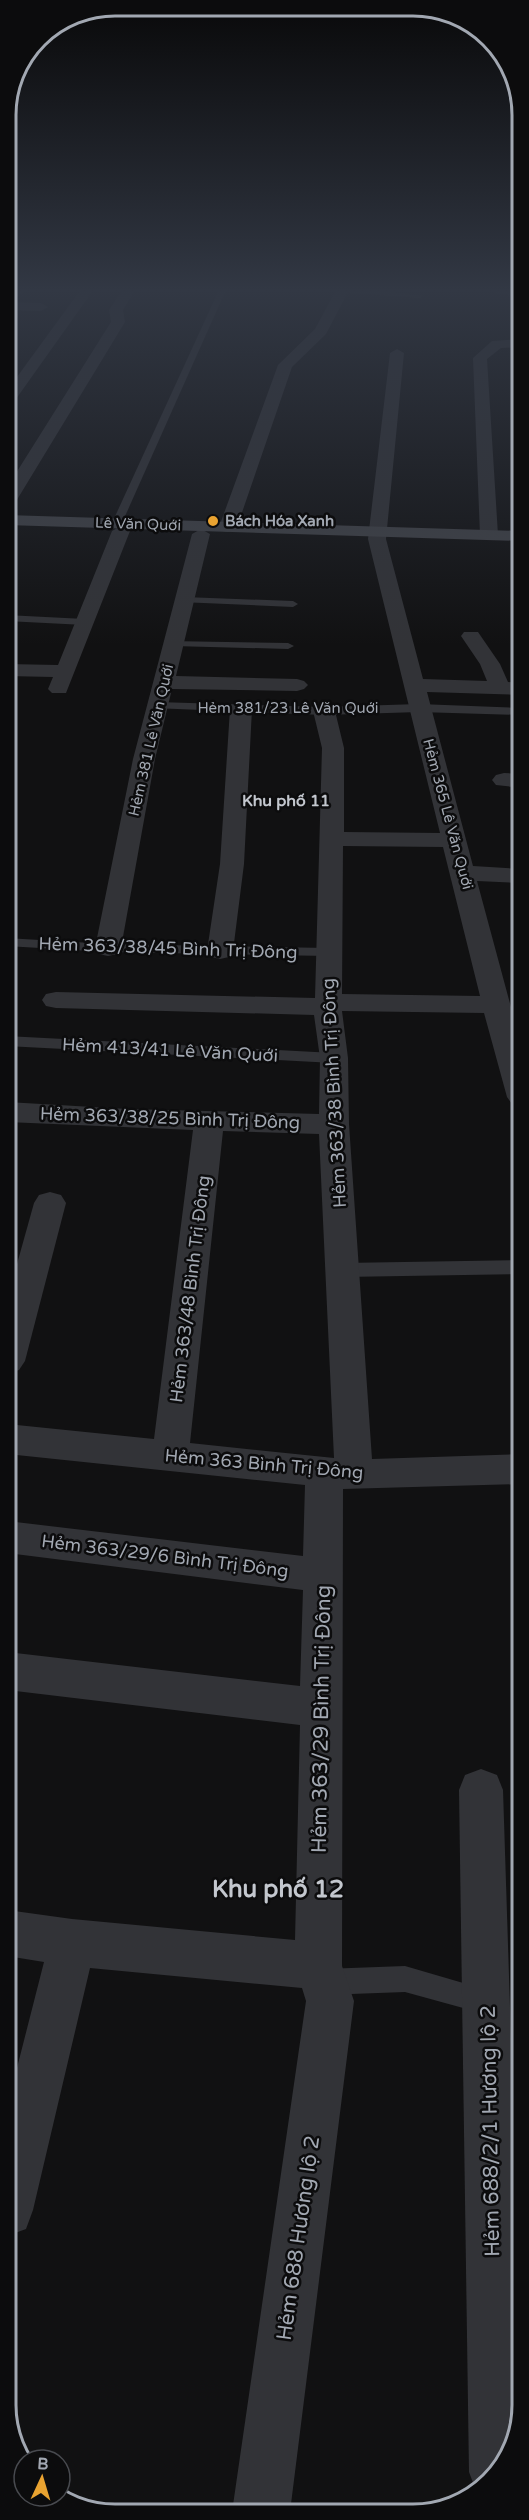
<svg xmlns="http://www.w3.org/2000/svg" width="529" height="2520" viewBox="0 0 529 2520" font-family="'Varela Round',sans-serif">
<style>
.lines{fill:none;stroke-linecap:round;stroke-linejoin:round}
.lane{fill:#323337;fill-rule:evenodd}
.street{fill:#323337;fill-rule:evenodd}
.secondary{fill:#404247;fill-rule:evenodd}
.poi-dot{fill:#e9a331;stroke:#0c0c0d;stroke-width:2}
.labels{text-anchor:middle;stroke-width:5;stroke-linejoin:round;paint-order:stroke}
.far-poi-label{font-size:15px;font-weight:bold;fill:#a2a8b2;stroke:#0c0c0d;text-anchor:start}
.far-street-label{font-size:15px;fill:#a2a8b2;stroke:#0c0c0d}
.far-neighbourhood-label{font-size:16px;font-weight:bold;fill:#c3c7ce;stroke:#0c0c0d}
.street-label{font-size:18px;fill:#a2a8b2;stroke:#0c0c0d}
.near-street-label{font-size:21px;fill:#a2a8b2;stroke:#0c0c0d}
.near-neighbourhood-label{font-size:24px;font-weight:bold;fill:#c3c7ce;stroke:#0c0c0d}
.rim{fill:none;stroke:#a2a8b2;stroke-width:3}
</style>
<rect width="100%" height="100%" fill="#111112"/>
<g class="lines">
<g class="lane">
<path d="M16,292h8l-18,13v-6z"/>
<path d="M218,292h7l-103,231 -8,2 -2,-2z"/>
<path d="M339,292h51l34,4 -4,2z"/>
<path d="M494,292h28v4l-25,-2z"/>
<path d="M184,597l109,4 5,3 -5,3 -113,-5v-4z"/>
<path d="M6,615l79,4 5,3 -5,3 -79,-4z"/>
<path d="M169,641l119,2 6,3 -6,3 -115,-3 -6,-3z"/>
<path d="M157,702l167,5 95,-3 103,4v7l-103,-3 -95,3 -171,-7 -2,-2z"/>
<path d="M6,938l102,6 221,4 7,4 -7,4 -221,-4 -102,-6z"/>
<path d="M6,1036l328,17 8,5 -8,5 -328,-17z"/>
<path d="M522,1260v14l-179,3 -6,-2 -3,-5 3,-5 6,-2z"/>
<path d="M405,1966l89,26 4,9 -4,9 -9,4 -80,-22 -81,3 -9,-4 -4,-9 4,-9 9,-4z"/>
</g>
<g class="street">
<path d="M79,292h13l-81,114 -5,2v-16z"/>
<path d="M121,292h13l-11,18 2,12 -110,181 -9,5v-19l105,-167 -2,-12z"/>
<path d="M335,292h13l-22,42 -34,33 -55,160 -9,5 -6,-1 -3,-4 59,-162 37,-36z"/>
<path d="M6,302l35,1 7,4 -7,4 -35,-1z"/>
<path d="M522,339v8l-21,1 -14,11 11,176 -9,5 -9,-5 -7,-177 19,-17z"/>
<path d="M397,349l7,4 -18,186 37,140 64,2 -7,-17 -19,-28 3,-4h14l22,32 8,18 14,1v12l-95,-3 46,174 49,3v14l-45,-2 45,167v58l-10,-2 -5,-7 -23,-84 -142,-2 6,47 1,66 23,335 150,-5 1,30 -180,5 -1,477 12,35 -64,511h-58l74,-511 -4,-13 -212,-20 -57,242 -7,19 -19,7v-129l37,-145 -37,-6v-46l65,9 223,21 5,-215 -293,-35v-38l293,34 3,-96 -296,-37v-32l296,35 2,-71 -298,-31v-30l147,15 39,-309 -186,-8v-20l120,7 192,5 1,-56 -6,-43 -258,-7 -10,-2 -4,-6 4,-6 10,-2 259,6 7,-250 -9,-37 3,-5h16l3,5 9,37v84l96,1 -72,-294 22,-186zM343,846l100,1 37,149 -138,-2zM223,1131l96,3 15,324 -144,-15z"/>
<path d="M121,526l9,5 -64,162h-14l-4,-4 5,-12 -47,-1v-12l52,1 54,-134z"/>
<path d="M201,529l9,5 -34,142 121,3 7,2 4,4 -4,4 -7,2 -125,-2 -17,70 -34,189 -4,6 -9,2 -9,-2 -4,-6 38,-189 59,-225z"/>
<path d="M241,703l8,1 3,5 -8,155 -11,87 -4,6 -9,2 -9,-2 -4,-6 13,-87 10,-155 3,-5z"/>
<path d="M504,773l18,1v14l-26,-3 -4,-5 4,-5z"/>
<path d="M50,1192l11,3 5,8 -41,158 -6,9 -12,4v-74l27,-97 5,-8z"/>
<path d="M481,1769l16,6 6,15 20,621 -27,66 -21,11 -6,-16 -10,-682 6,-15z"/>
</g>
<path class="secondary" d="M6,515l516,16v10l-516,-16z"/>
</g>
<linearGradient id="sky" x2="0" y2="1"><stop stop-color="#09090a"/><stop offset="0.45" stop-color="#323844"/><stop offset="1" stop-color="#323844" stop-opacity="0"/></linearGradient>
<rect width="529" height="645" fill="url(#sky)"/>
<circle class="poi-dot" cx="213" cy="521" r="6"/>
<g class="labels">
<g class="far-poi-label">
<text x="225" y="526">Bách Hóa Xanh</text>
</g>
<g class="far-street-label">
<text transform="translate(138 524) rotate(2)" y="5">Lê Văn Quới</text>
<text x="288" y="713">Hẻm 381/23 Lê Văn Quới</text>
<text transform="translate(151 740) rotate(-77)" y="5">Hẻm 381 Lê Văn Quới</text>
<text transform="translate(448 814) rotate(75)" y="5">Hẻm 365 Lê Văn Quới</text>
</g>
<g class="far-neighbourhood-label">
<text x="286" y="806">Khu phố 11</text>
</g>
<g class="street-label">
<text transform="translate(168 948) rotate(2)" y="6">Hẻm 363/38/45 Bình Trị Đông</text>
<text transform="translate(170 1050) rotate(3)" y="6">Hẻm 413/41 Lê Văn Quới</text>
<text transform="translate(334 1093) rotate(-93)" y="6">Hẻm 363/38 Bình Trị Đông</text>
<text transform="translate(170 1118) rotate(2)" y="6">Hẻm 363/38/25 Bình Trị Đông</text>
<text transform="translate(190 1289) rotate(-83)" y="6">Hẻm 363/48 Bình Trị Đông</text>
<text transform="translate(264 1464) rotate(5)" y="6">Hẻm 363 Bình Trị Đông</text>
<text transform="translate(165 1556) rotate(7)" y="6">Hẻm 363/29/6 Bình Trị Đông</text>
</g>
<g class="near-street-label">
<text transform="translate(321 1719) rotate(-89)" y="7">Hẻm 363/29 Bình Trị Đông</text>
<text transform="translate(490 2131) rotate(-91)" y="7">Hẻm 688/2/1 Hương lộ 2</text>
<text transform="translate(298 2238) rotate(-82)" y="7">Hẻm 688 Hương lộ 2</text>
</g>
<g class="near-neighbourhood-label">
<text x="278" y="1897">Khu phố 12</text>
</g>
</g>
<path d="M0 0H529V2520H0ZM115 16H413A99 99 0 0 1 512 115V2405A99 99 0 0 1 413 2504H115A99 99 0 0 1 16 2405V115A99 99 0 0 1 115 16Z" fill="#0c0c0d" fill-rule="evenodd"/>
<path class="rim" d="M115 16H413A99 99 0 0 1 512 115V2405A99 99 0 0 1 413 2504H115A99 99 0 0 1 16 2405V115A99 99 0 0 1 115 16Z"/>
<g transform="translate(42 2478) rotate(4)"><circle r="28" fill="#0c0c0d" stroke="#484a4f" stroke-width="1.5"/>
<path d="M0-4.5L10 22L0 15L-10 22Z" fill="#e9a331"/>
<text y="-9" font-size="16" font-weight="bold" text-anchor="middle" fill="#a2a8b2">B</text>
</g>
</svg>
